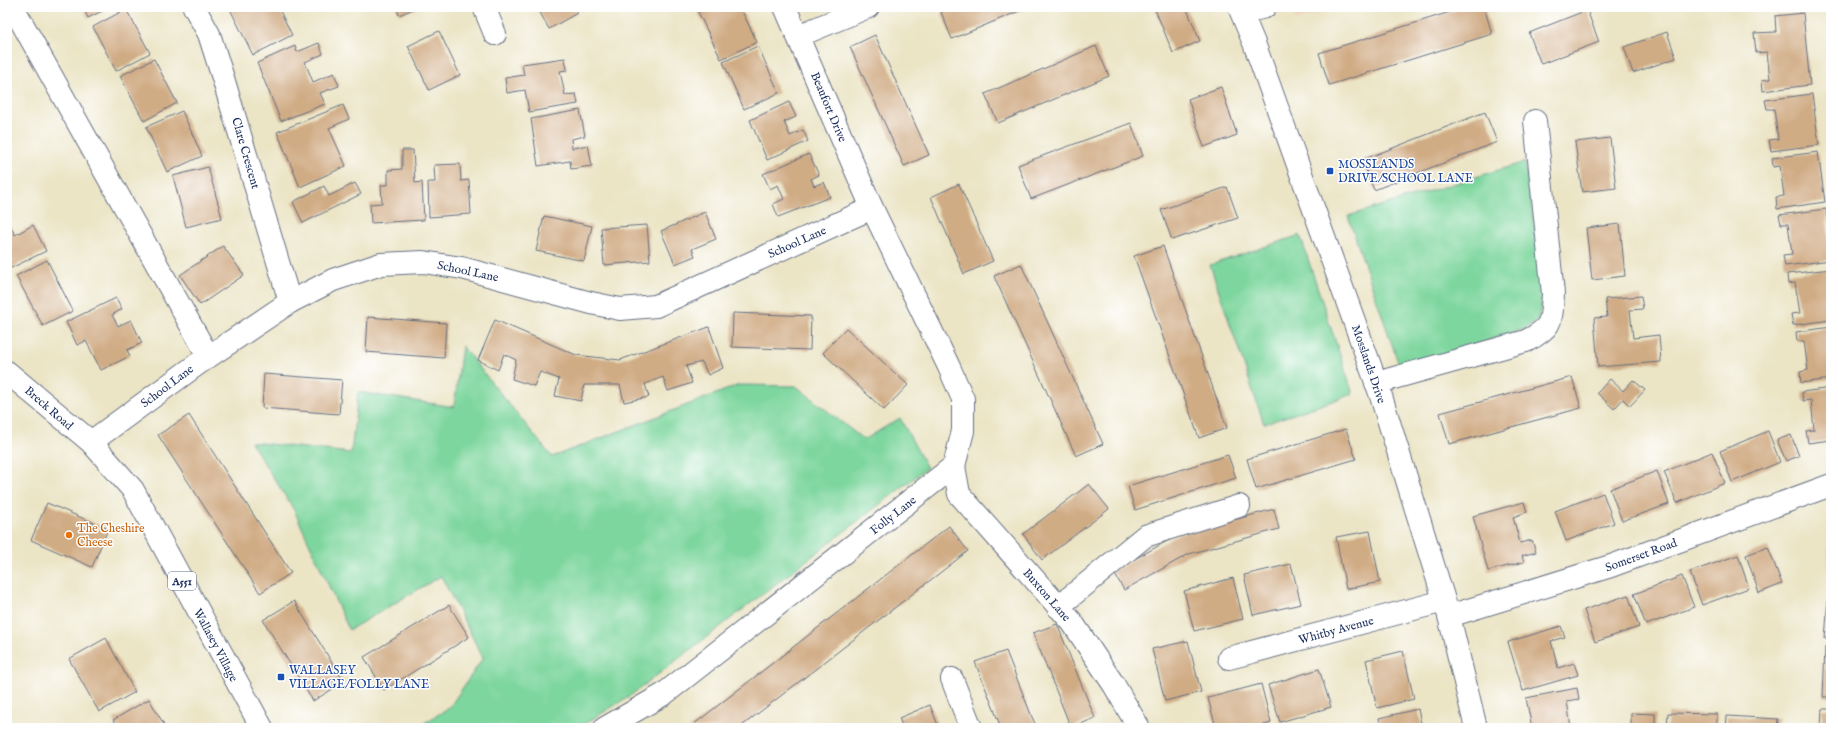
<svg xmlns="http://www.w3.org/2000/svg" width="1838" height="735" viewBox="0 0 1838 735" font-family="'IM FELL English',serif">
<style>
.built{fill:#efd6bc}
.green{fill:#7dd69d;stroke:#4c827e}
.building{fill:#d0ac85}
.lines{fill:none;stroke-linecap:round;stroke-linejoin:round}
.minor-casing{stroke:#646e82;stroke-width:24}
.major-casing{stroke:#646e82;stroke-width:24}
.minor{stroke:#fff;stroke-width:22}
.major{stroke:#fff;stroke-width:22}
.transit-dot{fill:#1a4fb4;stroke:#fff;stroke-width:1.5}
.food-dot{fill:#e8710a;stroke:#fff;stroke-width:1.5}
.labels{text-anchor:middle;stroke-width:3;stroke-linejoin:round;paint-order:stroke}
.shield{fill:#fff;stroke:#5f6d8e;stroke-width:1}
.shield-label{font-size:11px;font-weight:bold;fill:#1b2f5e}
.street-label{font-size:12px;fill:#1b2f5e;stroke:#fff}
.transit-label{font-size:12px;fill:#164399;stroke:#fff;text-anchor:start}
.food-label{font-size:12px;fill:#c56008;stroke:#fff;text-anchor:start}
</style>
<rect width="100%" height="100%" fill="#fff"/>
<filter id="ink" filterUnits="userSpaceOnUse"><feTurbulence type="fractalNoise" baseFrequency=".025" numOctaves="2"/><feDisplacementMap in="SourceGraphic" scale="8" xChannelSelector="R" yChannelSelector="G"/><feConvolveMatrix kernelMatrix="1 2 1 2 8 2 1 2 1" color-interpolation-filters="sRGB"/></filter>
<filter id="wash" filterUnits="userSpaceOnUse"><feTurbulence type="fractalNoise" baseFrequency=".012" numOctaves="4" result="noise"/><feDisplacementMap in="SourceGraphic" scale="16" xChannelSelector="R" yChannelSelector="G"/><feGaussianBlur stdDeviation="0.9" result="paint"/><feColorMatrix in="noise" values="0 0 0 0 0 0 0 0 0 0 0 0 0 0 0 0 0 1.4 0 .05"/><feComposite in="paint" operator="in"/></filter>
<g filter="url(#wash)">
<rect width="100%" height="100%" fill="#ebe4c5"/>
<path class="built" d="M1290,7h45l-39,14z"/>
<g class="green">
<path d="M1525,162l19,130 -6,28 -13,9 -118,37 -8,-1 -51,-149z"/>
<path d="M1300,235l53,159 -89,30 -54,-159z"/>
<path d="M462,346l90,111 187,-72 57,1 68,54 36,-22 27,50 -297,228 -52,32h-162l33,-20 34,-50 -42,-82 -92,54 -55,-120 -43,-68 100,11 7,-61 96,15z"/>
</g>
<g id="blocks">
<g class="building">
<path d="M83,7h27l-22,11z"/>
<path d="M229,7h49l14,28 -39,20z"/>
<path d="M396,7h22l-19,8z"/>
<path d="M537,7h37l3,6 -28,16z"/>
<path d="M708,7h32l17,35 -36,17 -23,-47z"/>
<path d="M953,7h76l-77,32 -11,-27z"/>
<path d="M1154,7h32l14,34 -27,12z"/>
<path d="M1466,7h18l8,27 -163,51 -10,-32z"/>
<path d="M126,9l24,44 -34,18 -23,-44z"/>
<path d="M1587,10l12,32 -58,22 -12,-31z"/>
<path d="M1803,13l7,72 -47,6 -1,-11 8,-1 -3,-27 -11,1 -2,-20 22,-1 -1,-16z"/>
<path d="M439,31l21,44 -31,15 -21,-44z"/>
<path d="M1667,32l9,26 -43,15 -9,-26z"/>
<path d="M875,35l54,120 -25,11 -54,-119z"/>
<path d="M319,43l4,11 -18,8 8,20 21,-9 5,13 -19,7 5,11 -44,17 -24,-58 38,-17 2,6z"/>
<path d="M758,46l21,47 -35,16 -21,-47z"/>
<path d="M1096,46l13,30 -111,47 -13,-29z"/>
<path d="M565,58l2,12 -7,1 5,24 11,-1 2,10 -49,8 -4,-22 -18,3 -2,-15 19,-3 -2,-11z"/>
<path d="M154,59l23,44 -33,18 -24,-45z"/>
<path d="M1221,87l16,48 -33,12 -16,-48z"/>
<path d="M1812,94l7,51 -48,6 -2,-11 9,-1 -4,-30h-7l-2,-9z"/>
<path d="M789,102l7,15 -12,5 6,14 13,-6 5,11 -41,19 -17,-40z"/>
<path d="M343,105l6,14 -20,9 17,38 -46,21 -23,-55z"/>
<path d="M580,110l5,26 -14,3 1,9 16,-3 4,21 -21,3 -1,-8 -32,5 -7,-47z"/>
<path d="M182,111l20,45 -35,16 -21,-45z"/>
<path d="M1485,112l12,30 -123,48 -12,-30z"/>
<path d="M1131,123l12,33 -112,43 -13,-34z"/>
<path d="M1610,138l6,50 -34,4 -7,-50z"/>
<path d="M402,150h11l2,33 7,-1 2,38 -53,3 -1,-19 12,-1 -1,-18h7v-15l14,-1z"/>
<path d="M1818,152l7,50 -48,7 -1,-12 8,-1 -4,-30 -7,1 -1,-9z"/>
<path d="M809,154l10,21 -8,4 3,7 10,-4 6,15 -52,20 -5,-13 11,-5 -6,-14 -8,4 -7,-15z"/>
<path d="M460,164l1,17 8,-1 2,34 -42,3 -1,-35h7l-1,-17z"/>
<path d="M208,167l14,51 -36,9 -13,-51z"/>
<path d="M355,183l6,11 -58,29 -10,-21 31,-16 5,10z"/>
<path d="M959,184l34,77 -29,13 -33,-77z"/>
<path d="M1227,187l11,31 -66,22 -11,-30z"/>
<path d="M1826,209l5,51 -46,6 -2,-11 9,-1 -4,-30h-7l-2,-9z"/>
<path d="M705,212l11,27 -24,10 3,7 -20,8 -14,-33z"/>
<path d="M544,216l48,10 -8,35 -48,-10z"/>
<path d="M7,219l8,16 18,-10 13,26 -39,19z"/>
<path d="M1620,224l5,52 -33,4 -6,-52z"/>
<path d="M647,225l3,36 -46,4 -3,-37z"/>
<path d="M223,246l21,29 -44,30 -20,-30z"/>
<path d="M1163,246l64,182 -28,10 -65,-182z"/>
<path d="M47,260l26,51 -30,15 -27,-50z"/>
<path d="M1021,264l82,180 -27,12 -82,-180z"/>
<path d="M1831,269v51l-38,5 -2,-11 9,-1 -5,-30 -7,1 -1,-10z"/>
<path d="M1641,296l2,13 -13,1 3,28 26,-3 2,27 -63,5 -4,-49 13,-1 -2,-18z"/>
<path d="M116,298l6,11 -10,6 6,11 13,-6 11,23 -15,7 3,6 -29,14 -15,-29 -9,4 -11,-23z"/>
<path d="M733,313l78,3 -1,34 -78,-3z"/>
<path d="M368,317l78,6 -2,35 -78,-6z"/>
<path d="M495,320l81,35 44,5 89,-33 14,41 -15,7 -6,-13 -16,4 6,17 -24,8 -5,-14 -18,7 4,13 -25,5 -4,-17h-36l-3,16 -26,-5 4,-17 -19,-7 -6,14 -22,-7 4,-19 -12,-6 -6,16 -20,-10z"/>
<path d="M1831,327v52l-30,4 -1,-11 8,-2 -4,-29h-7l-1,-9z"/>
<path d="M846,328l62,57 -24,25 -61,-57z"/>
<path d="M264,374l78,6 -3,34 -77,-6z"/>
<path d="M1572,377l9,31 -132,36 -9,-31z"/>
<path d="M1610,379l13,12 10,-11 12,10 -15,16 -7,-7 -9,10 -17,-16z"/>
<path d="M1831,388v52l-23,3 -2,-12 8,-1 -3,-30 -8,1 -1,-9z"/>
<path d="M189,415l102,158 -31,20 -102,-158z"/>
<path d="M1346,429l10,30 -100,30 -9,-30z"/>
<path d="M1768,431l12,31 -48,20 -12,-31z"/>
<path d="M1791,435l8,21 -13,5 -9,-21z"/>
<path d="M1712,452l13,31 -48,20 -13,-31z"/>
<path d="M1228,455l8,23 -101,32 -7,-24z"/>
<path d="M1657,471l12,33 -47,17 -12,-32z"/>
<path d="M1089,484l20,25 -67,51 -19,-26z"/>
<path d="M1603,493l11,30 -48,18 -11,-30z"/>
<path d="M1524,502l3,10 -14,5 7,26 12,-3 4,12 -14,4 2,6 -36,9 -15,-55z"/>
<path d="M47,503l61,26 -16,38 -61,-27z"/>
<path d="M1274,509l5,20 -90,25 -65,36 -11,-19 65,-36z"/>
<path d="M949,526l19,25 -199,154 -30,23h-50z"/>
<path d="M1828,527h3v48h-2z"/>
<path d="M1370,531l10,51 -34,7 -10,-52z"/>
<path d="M1768,547l14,37 -23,9 -13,-38z"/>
<path d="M1738,555l11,33 -47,17 -12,-33z"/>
<path d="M1291,564l10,40 -48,11 -9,-40z"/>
<path d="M1682,576l12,31 -48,18 -12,-31z"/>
<path d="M1233,578l10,41 -49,12 -10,-40z"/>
<path d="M1829,585h2v55l-6,-1z"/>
<path d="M1628,595l11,32 -44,15 -11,-32z"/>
<path d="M294,601l50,81 -31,19 -50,-81z"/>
<path d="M449,605l20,32 -85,53 -20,-33z"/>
<path d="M1057,624l38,94 -24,10 -38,-95z"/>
<path d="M1561,626l4,11 -14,4 7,27 16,-5 4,12 -55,16 -15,-49z"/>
<path d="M106,638l29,54 -36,20 -30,-53z"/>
<path d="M1188,641l13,51 -36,9 -13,-52z"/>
<path d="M1825,647h6v50h-8z"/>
<path d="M1006,651l26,66 5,11h-36l-8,-21 -18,-45z"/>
<path d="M1403,651l11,48 -37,9 -11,-48z"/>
<path d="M1319,669l12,38 -51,15 -12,-37z"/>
<path d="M1261,684l10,39 -17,5h-38l-8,-30z"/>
<path d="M1577,688l2,11 -12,2 4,27h-39l-6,-30z"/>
<path d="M149,699l17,29h-48l-5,-8z"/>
<path d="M930,705l9,23h-36l-4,-10z"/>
<path d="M1418,709l4,19h-41l-2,-10z"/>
<path d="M1822,709h9v19h-10z"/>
<path d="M1631,713l24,1v14h-24z"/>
<path d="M1668,713l49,1v14h-50z"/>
<path d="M1727,716l51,3 -1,9h-51z"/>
<path d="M7,719l4,9h-4z"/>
</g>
</g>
</g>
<g filter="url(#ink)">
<use href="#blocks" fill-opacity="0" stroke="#646e82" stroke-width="1"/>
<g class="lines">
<g class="minor-casing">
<g id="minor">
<path d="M13,7l195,349"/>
<path d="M194,7l15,27 14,44 67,224"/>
<path d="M484,7l11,27"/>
<path d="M1239,7l15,36 126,350 69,223 27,112"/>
<path d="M1242,13l23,-6"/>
<path d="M798,36l70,-29"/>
<path d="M1376,383l150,-42c27,-14 25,-19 27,-47l-18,-173"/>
<path d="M91,442l108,-79 91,-61 43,-22 48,-16 42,-2 39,6 129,35 29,6 36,-3 216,-98"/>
<path d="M954,466l5,28 113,128 42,63 25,43"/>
<path d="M1058,607l87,-71 94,-30"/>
<path d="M1449,616l162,-50 220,-81"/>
<path d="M1229,658l215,-57"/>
<path d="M952,679l19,49"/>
<path d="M605,728l59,-34 290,-228 9,-35v-32l-14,-32 -77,-159 -87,-201"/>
</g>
</g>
<g class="major-casing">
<path id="major" d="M7,372l84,70 42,48 129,238"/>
</g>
<use href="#minor" class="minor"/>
<use href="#major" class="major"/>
</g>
</g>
<g class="transit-dot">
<rect x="1326" y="167" width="8" height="8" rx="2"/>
<rect x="277" y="673" width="8" height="8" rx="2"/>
</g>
<circle class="food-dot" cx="69" cy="535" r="4"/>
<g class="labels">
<rect class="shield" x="168" y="572" width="28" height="18" rx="3"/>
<g class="shield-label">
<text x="182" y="585">A551</text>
</g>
<g class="street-label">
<text transform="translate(829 107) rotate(67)" y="4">Beaufort Drive</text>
<text transform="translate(246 153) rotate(74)" y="4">Clare Crescent</text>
<text transform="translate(797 242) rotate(-24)" y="4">School Lane</text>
<text transform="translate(468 271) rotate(12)" y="4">School Lane</text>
<text transform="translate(1369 364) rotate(71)" y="4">Mosslands Drive</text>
<text transform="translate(167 386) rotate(-37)" y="4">School Lane</text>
<text transform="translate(49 408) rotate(41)" y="4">Breck Road</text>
<text transform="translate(893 515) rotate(-38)" y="4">Folly Lane</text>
<text transform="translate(1641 555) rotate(-20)" y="4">Somerset Road</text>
<text transform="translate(1047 595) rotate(49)" y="4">Buxton Lane</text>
<text transform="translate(1336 630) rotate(-15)" y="4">Whitby Avenue</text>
<text transform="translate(216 645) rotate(62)" y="4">Wallasey Village</text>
</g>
<g class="transit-label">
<text x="1338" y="168">MOSSLANDS<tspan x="1338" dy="14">DRIVE/SCHOOL LANE</tspan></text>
<text x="289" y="674">WALLASEY<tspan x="289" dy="14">VILLAGE/FOLLY LANE</tspan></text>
</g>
<g class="food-label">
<text x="77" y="532">The Cheshire<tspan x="77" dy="14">Cheese</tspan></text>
</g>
</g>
<rect width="1838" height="735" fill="none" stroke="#fff" stroke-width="24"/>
</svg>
